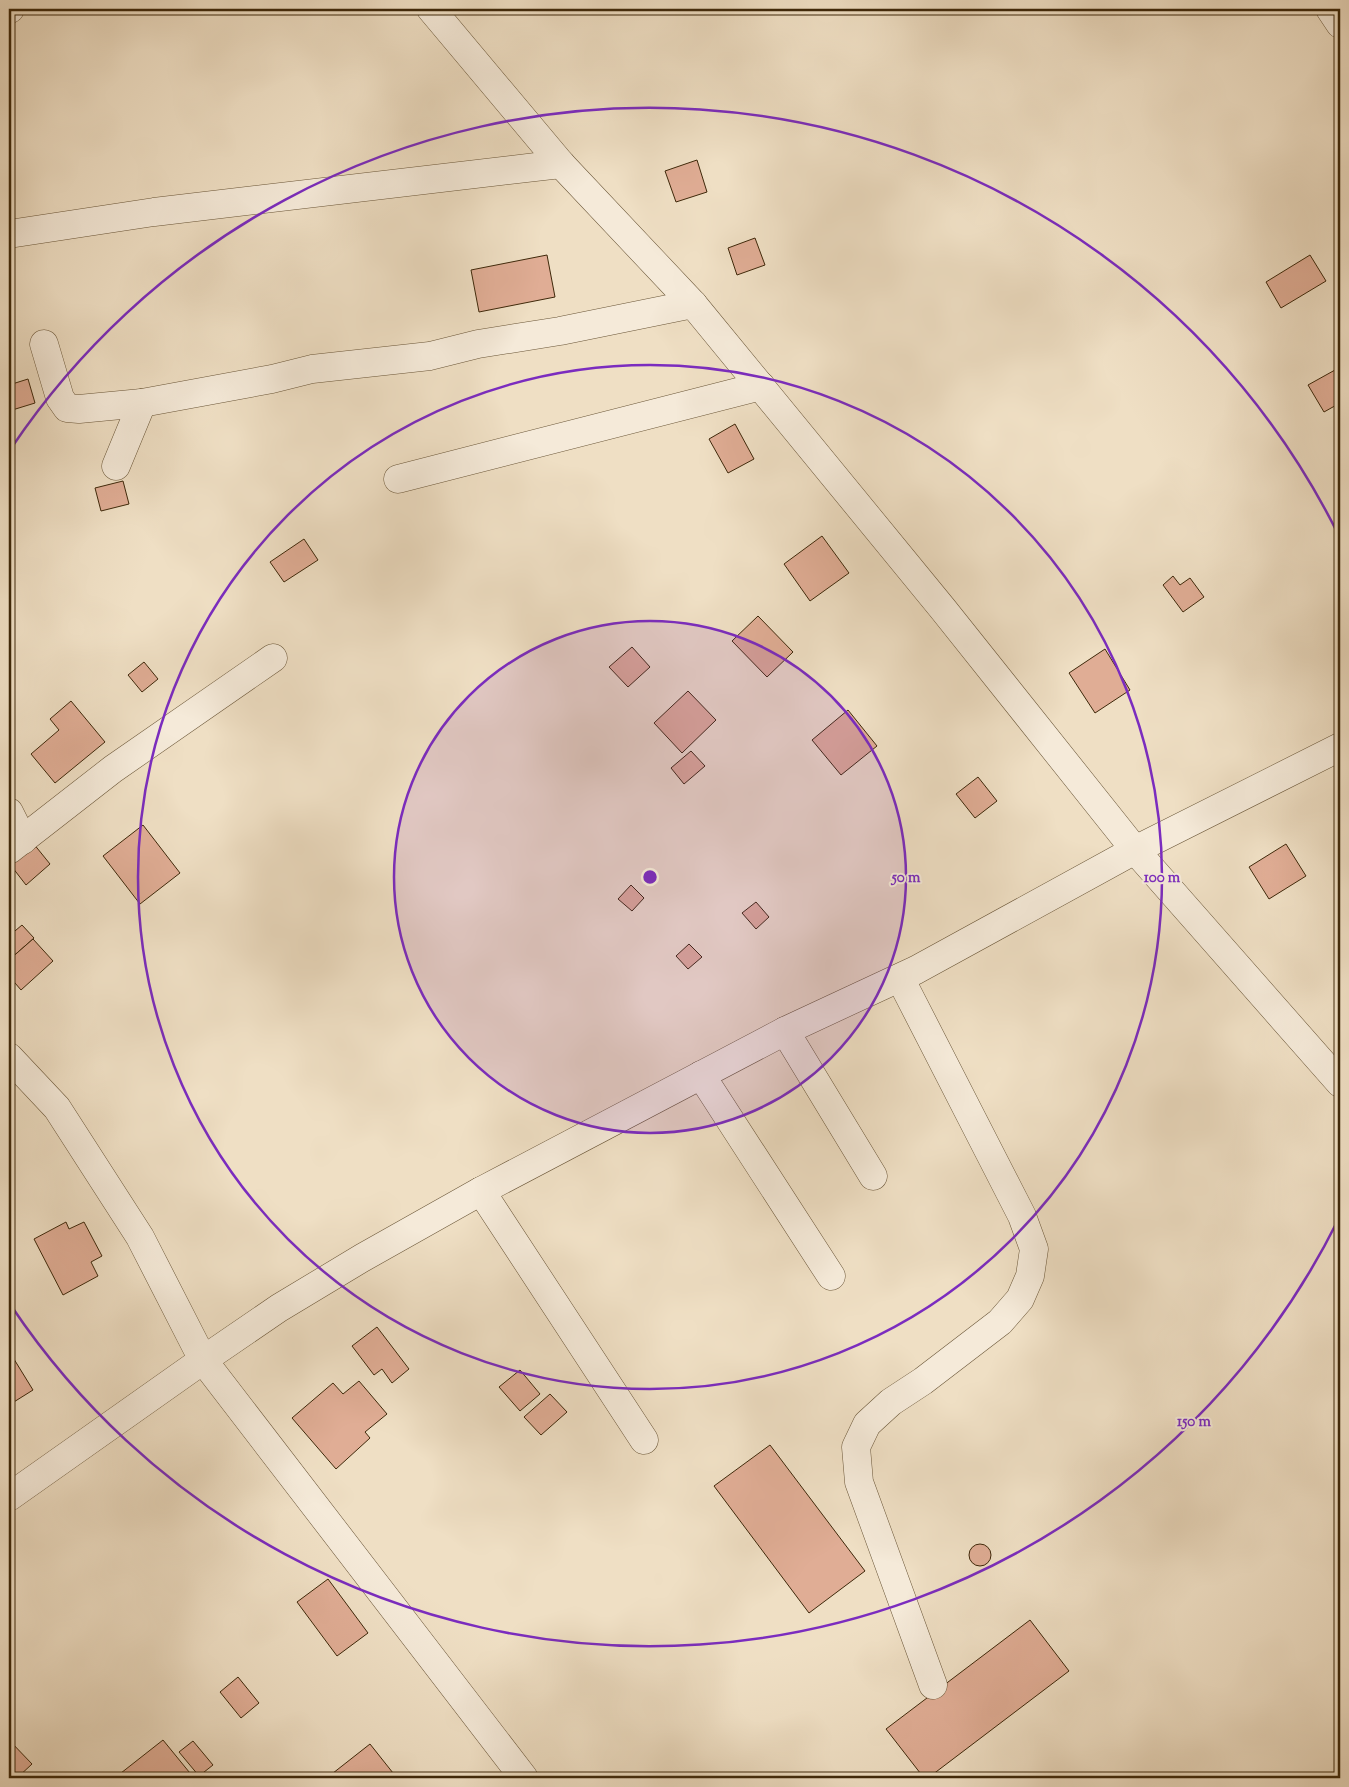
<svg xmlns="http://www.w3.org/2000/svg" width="1349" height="1787" viewBox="0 0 1349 1787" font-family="'Sorts Mill Goudy',serif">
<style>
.building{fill:#e0ad95;stroke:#3e280a}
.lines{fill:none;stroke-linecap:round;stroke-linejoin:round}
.minor-casing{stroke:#6a5638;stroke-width:29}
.minor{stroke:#f5ead9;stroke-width:28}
.ring{fill:none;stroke:#7b2cbf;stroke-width:2.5}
.centre{fill:#7b2cbf;stroke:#f5ead9;stroke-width:2.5}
.ring-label{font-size:15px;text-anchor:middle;font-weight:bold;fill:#7b2cbf;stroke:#f5ead9;stroke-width:4;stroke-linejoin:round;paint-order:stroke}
</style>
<rect width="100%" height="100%" fill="#efdfc4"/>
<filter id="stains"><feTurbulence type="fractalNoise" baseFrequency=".004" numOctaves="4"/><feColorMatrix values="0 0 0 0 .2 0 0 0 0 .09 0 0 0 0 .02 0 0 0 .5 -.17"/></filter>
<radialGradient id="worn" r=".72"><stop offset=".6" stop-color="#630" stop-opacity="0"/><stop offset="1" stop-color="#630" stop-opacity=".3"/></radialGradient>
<g class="building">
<path d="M697,160l10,32 -31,10 -11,-31z"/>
<path d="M755,238l10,27 -28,10 -9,-27z"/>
<path d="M547,255l8,42 -76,15 -8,-42z"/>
<path d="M1310,255l16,26 -45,27 -15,-26z"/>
<path d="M1335,370l5,9v24l-16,9 -16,-27z"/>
<path d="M28,379l7,24 -26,8v-26z"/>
<path d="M735,424l19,35 -26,14 -19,-34z"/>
<path d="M123,481l6,23 -28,7 -6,-23z"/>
<path d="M822,536l27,37 -39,28 -26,-37z"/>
<path d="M304,539l14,21 -34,22 -14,-20z"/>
<path d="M1173,576l7,9 10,-7 14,19 -21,15 -20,-27z"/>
<path d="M758,616l35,36 -26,25 -35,-36z"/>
<path d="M632,647l18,20 -22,20 -19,-20z"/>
<path d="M1105,649l25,41 -35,23 -26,-40z"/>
<path d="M144,662l14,17 -16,13 -14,-17z"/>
<path d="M688,691l28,29 -34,33 -28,-30z"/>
<path d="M71,701l34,41 -50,41 -24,-29 28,-24 -9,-11z"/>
<path d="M848,710l29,36 -36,29 -29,-35z"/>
<path d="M691,751l14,15 -21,18 -13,-16z"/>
<path d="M978,777l19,24 -22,17 -19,-24z"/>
<path d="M143,825l37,48 -40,31 -37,-48z"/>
<path d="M33,843l17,21 -24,21 -17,-22z"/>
<path d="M1286,844l20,32 -37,23 -20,-32z"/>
<path d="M631,885l13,13 -12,13 -14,-12z"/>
<path d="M756,902l13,15 -13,12 -14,-16z"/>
<path d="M22,925l12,13 -25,22v-24z"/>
<path d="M33,939l20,22 -32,29 -12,-14v-16z"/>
<path d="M689,944l13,13 -14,12 -12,-13z"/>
<path d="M66,1222l3,7 15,-7 18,34 -11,6 7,14 -35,19 -29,-56z"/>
<path d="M377,1327l32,42 -17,14 -10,-14 -8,6 -22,-29z"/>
<path d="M9,1351l24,39 -24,15z"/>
<path d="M520,1370l20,24 -20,17 -21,-24z"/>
<path d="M359,1381l28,33 -22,18 5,6 -34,31 -44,-51 41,-35 10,11z"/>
<path d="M550,1394l17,18 -26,23 -17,-18z"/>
<path d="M770,1445l95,126 -56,42 -95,-127z"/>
<circle cx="980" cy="1555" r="11"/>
<path d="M328,1579l40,54 -31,23 -40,-54z"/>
<path d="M1030,1620l39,51 -141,107h-4l-38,-49z"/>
<path d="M238,1677l21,26 -18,15 -21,-26z"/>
<path d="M9,1740l23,24 -15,14h-8z"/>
<path d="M163,1740l31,38h-69l-4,-5z"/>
<path d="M193,1741l20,24 -14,11 -20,-24z"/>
<path d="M370,1744l27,34h-68l-1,-1z"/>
</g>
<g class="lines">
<g class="minor-casing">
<g id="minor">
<path d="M9,9h1"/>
<path d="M431,9l130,155 132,140 250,305 192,241 205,233"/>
<path d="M1330,9l10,15"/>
<path d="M9,234l145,-22 407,-48"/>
<path d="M44,344l16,54 7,10 12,1 63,-6 130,-24 40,-10 118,-13 48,-12 82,-13 133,-27"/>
<path d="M116,466l26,-63"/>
<path d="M398,479l363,-93"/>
<path d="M9,812l14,28"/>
<path d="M9,850l104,-81 160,-111"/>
<path d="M900,978l122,238 12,33 -4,27 -10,23 -20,23 -77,59 -32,21 -24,22 -11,23 3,35 74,203"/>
<path d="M785,1031l88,145"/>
<path d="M9,1057l48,51 83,129 63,123 321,418"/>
<path d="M701,1075l130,201"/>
<path d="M481,1191l163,249"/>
<path d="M9,1497l194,-137 76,-52 83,-50 119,-67 304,-160 131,-61 219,-120 205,-103"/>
</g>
</g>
<use href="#minor" class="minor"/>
</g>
<circle cx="650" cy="877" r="256" fill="#7b2cbf" fill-opacity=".12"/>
<g class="ring">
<circle cx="650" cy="877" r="256"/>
<circle cx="650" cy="877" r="512"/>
<path d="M1338 1220A769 769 0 0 1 12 1307M12 447A769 769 0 0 1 1338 534"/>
</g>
<circle cx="650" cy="877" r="8" class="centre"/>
<g class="ring-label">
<text x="906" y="882">50 m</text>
<text x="1162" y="882">100 m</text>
<text x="1194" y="1426">150 m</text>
</g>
<rect width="1349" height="1787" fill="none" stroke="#efdfc4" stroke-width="30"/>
<rect x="10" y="10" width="1329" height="1767" fill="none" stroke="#3e280a" stroke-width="2.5"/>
<rect x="15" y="15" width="1319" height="1757" fill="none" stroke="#3e280a"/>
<rect width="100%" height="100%" filter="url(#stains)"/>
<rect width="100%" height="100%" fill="url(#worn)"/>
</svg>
